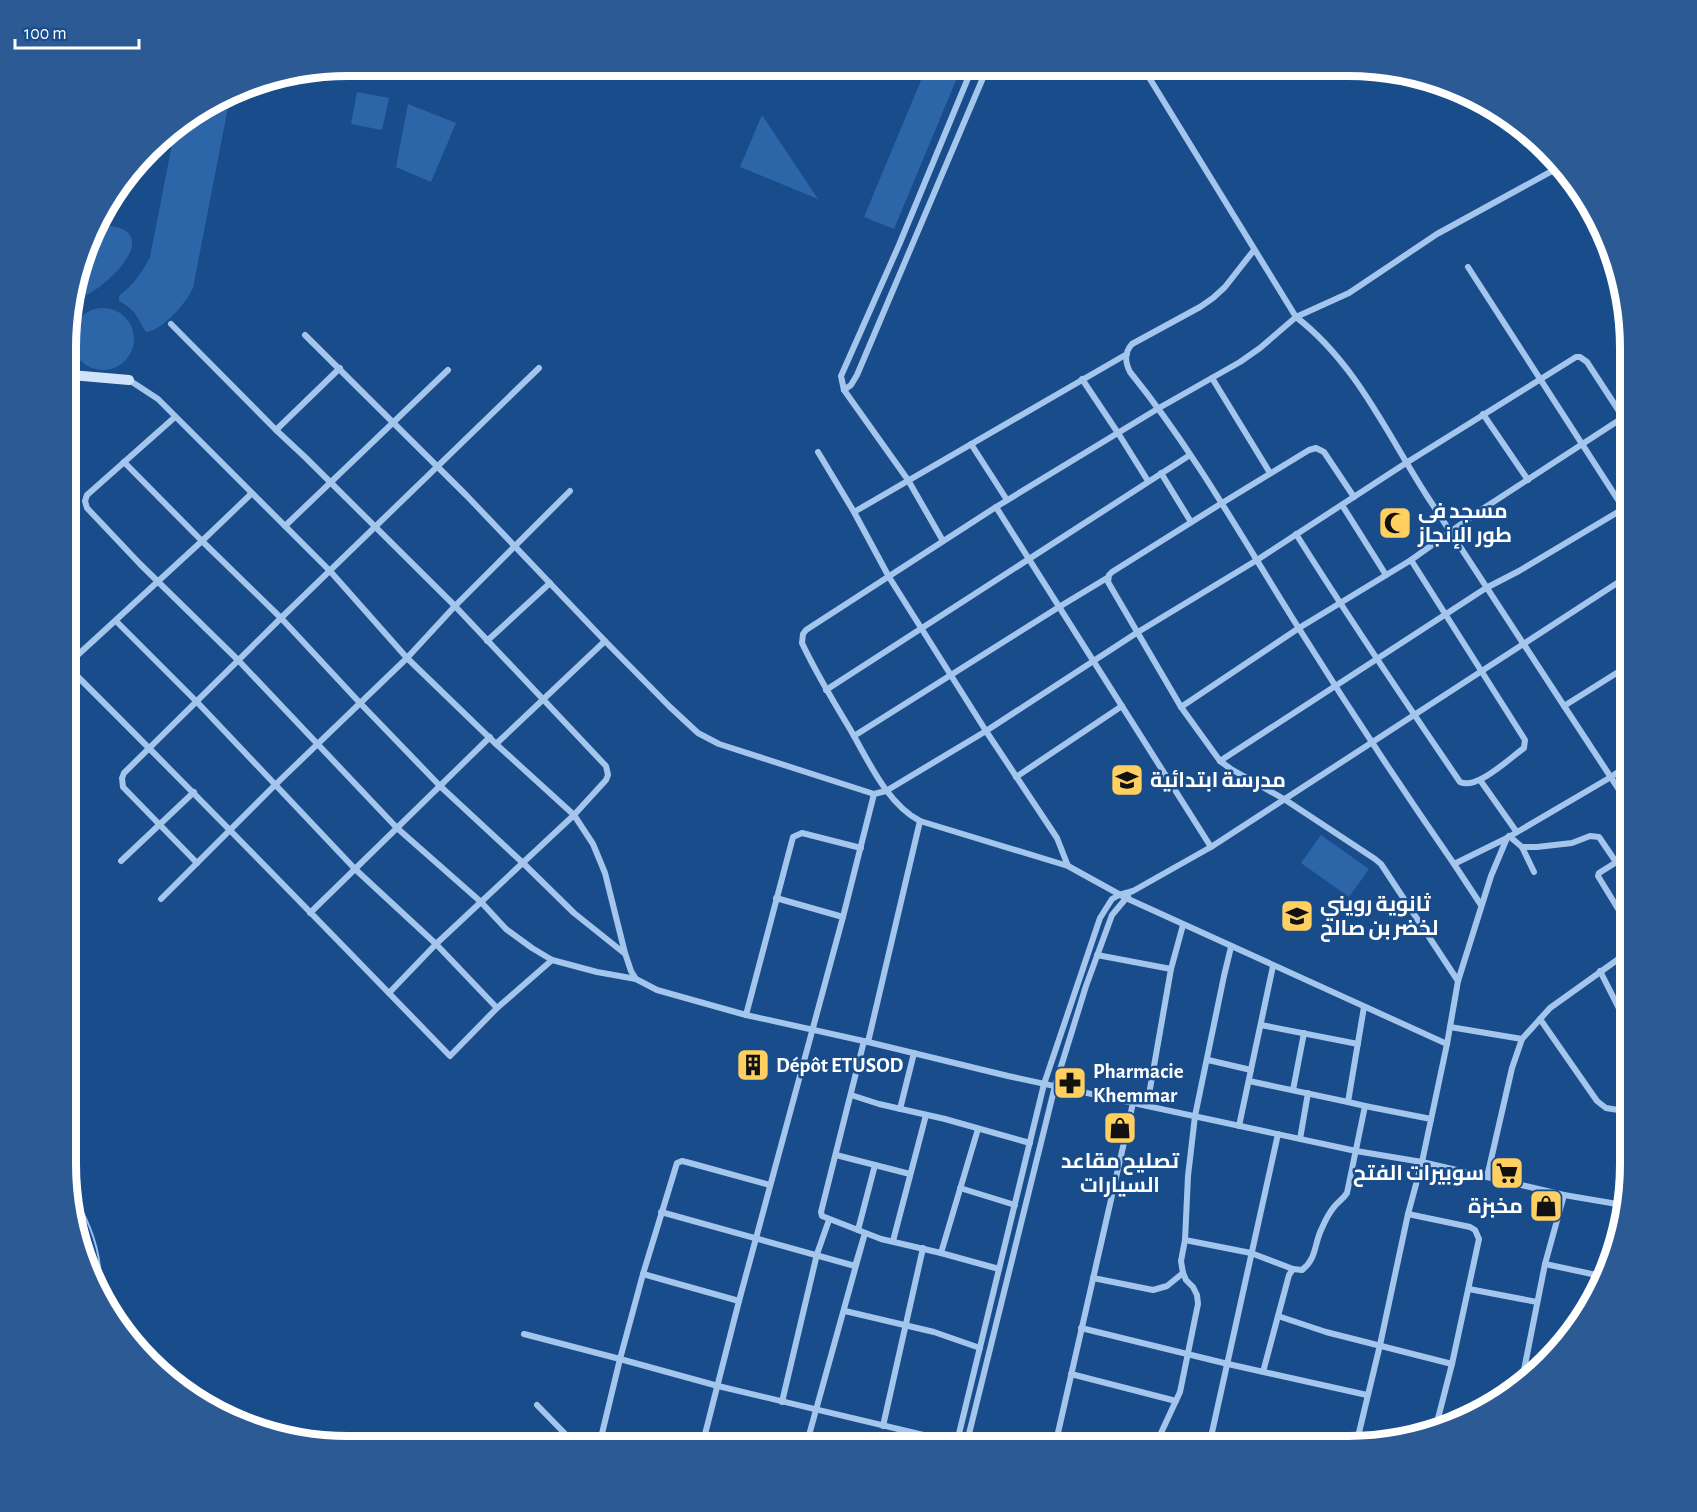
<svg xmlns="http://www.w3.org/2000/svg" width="1697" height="1512" viewBox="0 0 1697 1512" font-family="'Alegreya Sans',Cairo,sans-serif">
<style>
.green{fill:#2c66a9}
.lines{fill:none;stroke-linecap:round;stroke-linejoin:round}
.stream{stroke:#97c1f0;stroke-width:2}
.street{stroke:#a4c6ed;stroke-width:6}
.secondary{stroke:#d1e3fa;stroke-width:10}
.labels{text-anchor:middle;stroke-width:5;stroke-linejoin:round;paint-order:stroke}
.poi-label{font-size:21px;font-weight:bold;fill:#fff;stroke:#194c8b;text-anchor:start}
.rim{fill:none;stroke:#fff;stroke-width:8}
</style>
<rect width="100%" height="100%" fill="#194c8b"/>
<g class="green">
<path d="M621,66h26l-4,11z"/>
<path d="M927,66h35l-68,163 -30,-12z"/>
<path d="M357,92l32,6 -7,32 -31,-6z"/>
<path d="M230,97l-37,191c-6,14 -31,43 -47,44 -10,-16 -9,-21 -27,-31v-5c14,-11 23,-23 31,-39l25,-128z"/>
<path d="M408,104l48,19 -25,59 -35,-15z"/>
<path d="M762,115l56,84 -78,-32z"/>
<path d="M97,224c9,2 26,2 32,10 15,18 -28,55 -43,61l-9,-4 -3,-4z"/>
<circle cx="103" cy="339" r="31"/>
<path d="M1321,835l48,34 -20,28 -48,-34z"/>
</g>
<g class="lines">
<path class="stream" d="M68,1186c15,23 29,53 32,81 1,7 0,16 -1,24"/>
<g class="street">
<path d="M1142,66l154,251c60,46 91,117 131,179 67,104 136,208 204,312"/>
<path d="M1254,250l-29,37 -12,11 -13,9 -68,37c-8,9 -7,18 -2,28 64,79 114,169 168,255 50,80 102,159 156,237l53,-26"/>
<path d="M1468,267l163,253"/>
<path d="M171,324l105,106 30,28 148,147 152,161 2,9 -2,5 -32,35 -138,129 -47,49"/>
<path d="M305,335l162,161 138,145 64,65 29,27 21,11 155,50 12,-3 100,-60 152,-99 119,-72 149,-97 170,-106h4l7,5 43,66"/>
<path d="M1212,378l58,95"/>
<path d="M1082,379l36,54 30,48"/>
<path d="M129,380l29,19 172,172 77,87 89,86 78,71 19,29 12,29 20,80 6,18 5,8 21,11 89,25 122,27 140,34 348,75 66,11 142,33 59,10"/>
<path d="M844,390l7,-5 6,-10 131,-309"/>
<path d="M1483,414l45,66"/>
<path d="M175,417l-88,78 -2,6 2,7 53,56 98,96 159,168 84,74 25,27 26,19 20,12 45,12 39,7"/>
<path d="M276,430l64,-62"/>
<path d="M971,444l36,56"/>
<path d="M818,452l36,60 35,65 97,154 71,107 11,28"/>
<path d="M1161,473l30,49"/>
<path d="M251,494l-49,47 79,77 79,85 80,83 83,77 51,50 50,40"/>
<path d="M1354,497l-30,-45 -8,-4 -7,2 -87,53 -110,69 -3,3 -1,7 73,125 39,54 11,8 53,30 91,60 6,5 77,117"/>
<path d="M1342,505l44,70"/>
<path d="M996,507l215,340"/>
<path d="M854,512l273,-158"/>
<path d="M285,526l163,-156"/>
<path d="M1296,534c53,84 108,166 164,248 17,8 50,-24 64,-34l1,-8 -114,-180"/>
<path d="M943,541l-35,-61 -64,-90 -3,-14 58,-131 74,-179"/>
<path d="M116,621l81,81 158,167 81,75 61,64"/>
<path d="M487,641l63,-58"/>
<path d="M69,663l133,-122 -78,-79"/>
<path d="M69,668c129,128 255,258 381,388l47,-48 55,-48"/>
<path d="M826,690l364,-235"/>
<path d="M1564,706l67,-42"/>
<path d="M1181,707l118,-79 112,-68 70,-50 149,-97"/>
<path d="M854,736l205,-129 48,-29"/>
<path d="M496,744l109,-103"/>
<path d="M1220,761l266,-173 33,-17 104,-62"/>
<path d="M1016,777l106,-71"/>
<path d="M1480,780l36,51"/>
<path d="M1509,836l13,11h15l35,-4 18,-7 9,1 17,25"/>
<path d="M1522,847l12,25"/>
<path d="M1631,853l-32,20 -1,3 33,54"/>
<path d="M121,861l73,-69"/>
<path d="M197,863l-74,-76 -1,-9 2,-5 157,-155 258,-250"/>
<path d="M1454,864l27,41"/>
<path d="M776,898l67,19"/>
<path d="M161,899l114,-114 132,-127 48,-52 115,-115"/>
<path d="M310,913l180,-176"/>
<path d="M1097,955l74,14"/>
<path d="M1600,971l31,61"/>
<path d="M746,1015l47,-178 9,-4 59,15"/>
<path d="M1540,1019l57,82 9,7 25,4"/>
<path d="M1261,1025l97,19"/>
<path d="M1450,1027l72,12 28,-31 81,-58"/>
<path d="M864,1041l-43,171 1,4 59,23 60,14 58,16"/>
<path d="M868,1042l52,-221"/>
<path d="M1447,1044l-321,-146 -58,-32 -148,-45c-33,-17 -52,-61 -70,-92 -17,-28 -34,-56 -48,-86l1,-9 3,-4 190,-123 163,-99 81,-46 20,-14 36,-31 53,-24 88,-59 126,-69"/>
<path d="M1208,1060l43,10"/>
<path d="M1249,1081l99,21"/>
<path d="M1293,1090l11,-57"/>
<path d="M851,1095l28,9 66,15 85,24"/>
<path d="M1147,1106l24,-137 12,-44"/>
<path d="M1365,1106l66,13"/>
<path d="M900,1109l14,-56"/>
<path d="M1239,1126l34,-160"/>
<path d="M1300,1139l8,-46"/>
<path d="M836,1155l74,19"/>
<path d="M1487,1177l25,-109 10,-29"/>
<path d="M770,1185l-80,-22 -8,-2 -5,2 -34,111 -23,85 98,27 239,57"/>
<path d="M960,1188l55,17"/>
<path d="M661,1212l194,54 10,-33 -59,213"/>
<path d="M1408,1214l62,13 5,3 4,9 -27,125 -17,66"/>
<path d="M858,1230l17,-65"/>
<path d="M1185,1240l66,13 42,16 -4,6 -26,97"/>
<path d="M893,1241l33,-126"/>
<path d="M941,1253l37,-124"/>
<path d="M1545,1264l61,13"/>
<path d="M1293,1269l9,1c15,-11 12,-27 20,-42 3,-7 7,-15 12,-21 4,-5 9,-8 13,-14l18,-87 -17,-4 16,-95"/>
<path d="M643,1274l96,27"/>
<path d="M1093,1278l60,12 14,-4 16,-13"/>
<path d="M1469,1289l68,13"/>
<path d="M845,1311l89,21 46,16"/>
<path d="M1278,1316l48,16 126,32"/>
<path d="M1081,1328l147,36 139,31"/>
<path d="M524,1334l96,25 -21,87"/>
<path d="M1071,1374l105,27"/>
<path d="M1521,1385l24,-121 19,-69"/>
<path d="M782,1402l35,-148 12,-34"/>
<path d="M537,1405l40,41"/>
<path d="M883,1426l40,-178"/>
<path d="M703,1444l9,2"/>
<path d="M1356,1445l24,-100 28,-131 14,-52 25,-118 11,-63 33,-105 16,-38 104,-61 20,-14"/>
<path d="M702,1446l37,-145 104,-384 31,-123"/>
<path d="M956,1446l88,-362 56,-166 12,-19 7,-4 14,-4 78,-44 420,-273"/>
<path d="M966,1446l89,-360 31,-100 26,-71 16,-19"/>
<path d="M1055,1446l78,-343"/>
<path d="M1155,1446l25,-54 18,-88 -1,-9 -4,-8 -7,-7 -3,-7 -2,-12 4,-21 3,-64 7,-60 29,-140 7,-29"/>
<path d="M1209,1446l69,-312"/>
</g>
<path class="secondary" d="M71,375l58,5"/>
</g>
<defs>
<g id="mosque-square" transform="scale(1.725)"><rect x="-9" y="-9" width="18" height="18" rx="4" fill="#ffd060" stroke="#194c8b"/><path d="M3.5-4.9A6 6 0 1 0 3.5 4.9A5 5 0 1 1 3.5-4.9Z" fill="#111"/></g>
<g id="school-square" transform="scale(1.725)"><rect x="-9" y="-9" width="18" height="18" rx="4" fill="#ffd060" stroke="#194c8b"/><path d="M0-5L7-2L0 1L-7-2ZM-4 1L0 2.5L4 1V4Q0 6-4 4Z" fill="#111"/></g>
<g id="building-square" transform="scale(1.725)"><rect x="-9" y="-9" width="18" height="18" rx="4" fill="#ffd060" stroke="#194c8b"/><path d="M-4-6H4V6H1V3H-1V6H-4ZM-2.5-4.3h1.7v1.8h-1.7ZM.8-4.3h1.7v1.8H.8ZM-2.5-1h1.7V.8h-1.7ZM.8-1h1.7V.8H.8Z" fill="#111"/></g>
<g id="pharmacy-square" transform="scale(1.725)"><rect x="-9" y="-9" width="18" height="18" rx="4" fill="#ffd060" stroke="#194c8b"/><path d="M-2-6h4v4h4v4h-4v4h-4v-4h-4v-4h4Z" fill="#111"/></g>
<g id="shop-square" transform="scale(1.725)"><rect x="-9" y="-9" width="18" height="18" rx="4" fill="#ffd060" stroke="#194c8b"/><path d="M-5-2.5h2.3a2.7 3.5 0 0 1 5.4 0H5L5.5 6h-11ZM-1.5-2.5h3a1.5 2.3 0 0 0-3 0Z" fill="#111"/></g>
<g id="supermarket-square" transform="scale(1.725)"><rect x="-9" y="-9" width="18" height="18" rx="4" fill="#ffd060" stroke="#194c8b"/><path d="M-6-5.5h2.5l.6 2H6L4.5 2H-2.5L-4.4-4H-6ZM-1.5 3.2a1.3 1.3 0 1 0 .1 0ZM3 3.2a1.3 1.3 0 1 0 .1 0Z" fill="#111"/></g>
</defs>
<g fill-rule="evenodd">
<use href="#mosque-square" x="1395" y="523"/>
<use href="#school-square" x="1127" y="780"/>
<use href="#school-square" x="1297" y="916"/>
<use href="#building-square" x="753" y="1065"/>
<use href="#pharmacy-square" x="1070" y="1083"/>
<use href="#shop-square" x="1120" y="1128"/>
<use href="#supermarket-square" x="1507" y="1173"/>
<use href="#shop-square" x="1546" y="1206"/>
</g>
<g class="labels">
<g class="poi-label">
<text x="1418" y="518">مسجد في<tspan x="1418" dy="24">طور الإنجاز</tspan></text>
<text x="1150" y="787">مدرسة ابتدائية</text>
<text x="1320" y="911">ثانوية رويني<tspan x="1320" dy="24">لخضر بن صالح</tspan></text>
<text x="776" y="1072">Dépôt ETUSOD</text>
<text x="1093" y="1078">Pharmacie<tspan x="1093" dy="24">Khemmar</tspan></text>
<text x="1120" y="1168" text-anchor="middle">تصليح مقاعد<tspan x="1120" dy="24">السيارات</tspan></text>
<text x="1484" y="1180" text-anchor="end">سوبيرات الفتح</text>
<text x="1523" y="1213" text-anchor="end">مخبزة</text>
</g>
</g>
<path d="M0 0H1697V1512H0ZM348 76H1348A272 272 0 0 1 1620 348V1164A272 272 0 0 1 1348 1436H348A272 272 0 0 1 76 1164V348A272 272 0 0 1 348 76Z" fill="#2b5a94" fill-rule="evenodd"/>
<path class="rim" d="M348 76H1348A272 272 0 0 1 1620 348V1164A272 272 0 0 1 1348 1436H348A272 272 0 0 1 76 1164V348A272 272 0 0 1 348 76Z"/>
<path d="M15 39v9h124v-9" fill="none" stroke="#ffffff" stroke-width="3"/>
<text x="24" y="39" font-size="18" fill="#ffffff" stroke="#194c8b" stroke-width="4.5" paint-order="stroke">100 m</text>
</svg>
